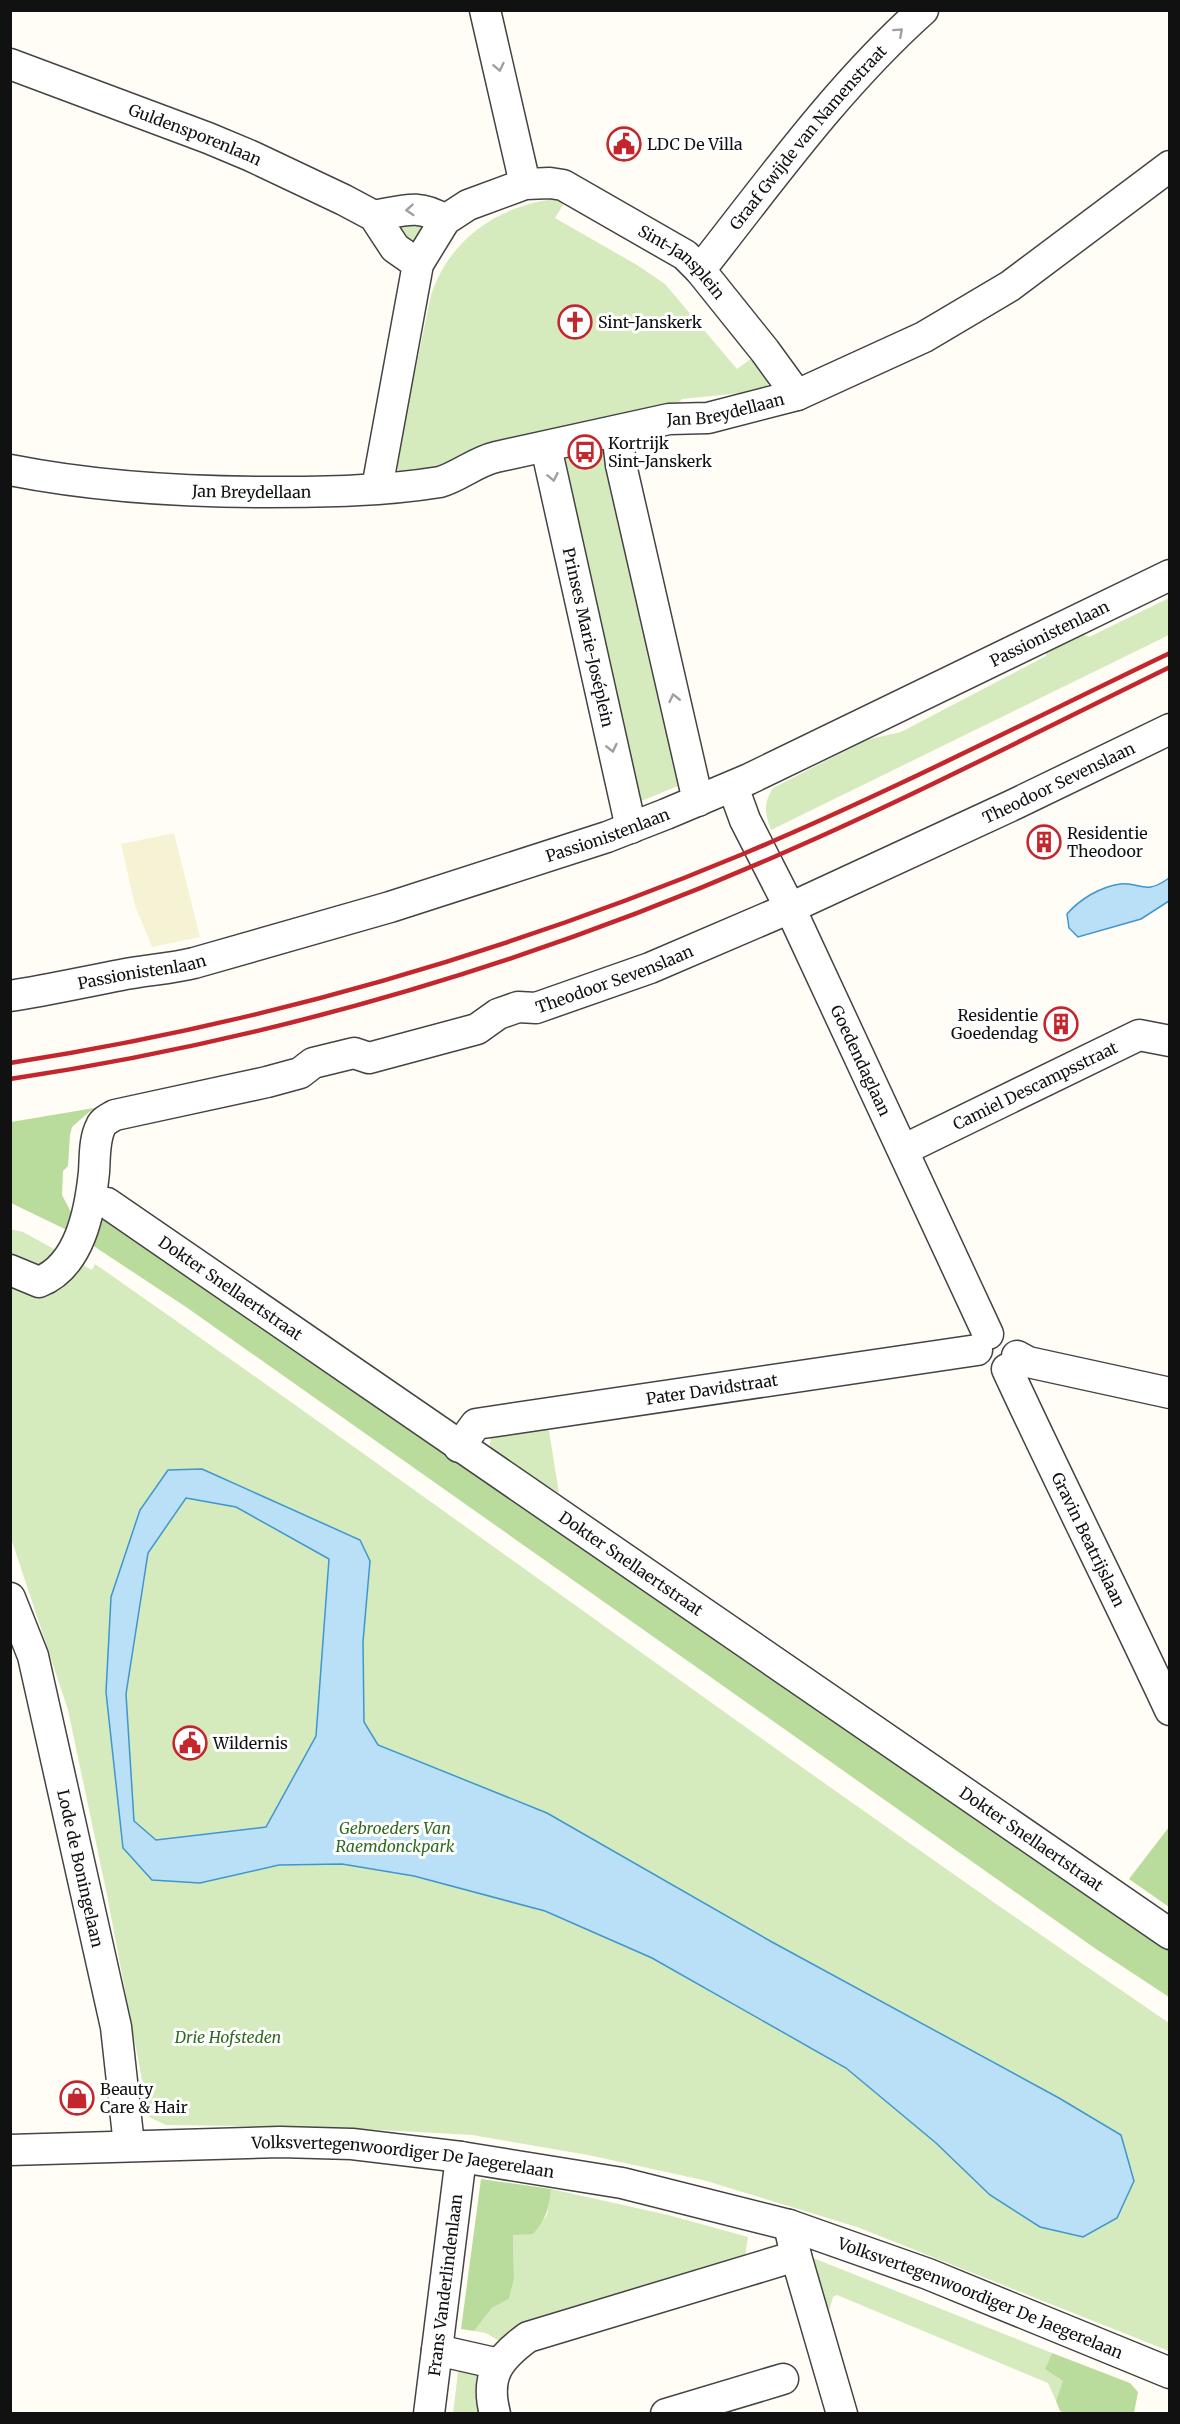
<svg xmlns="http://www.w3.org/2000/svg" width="1180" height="2424" viewBox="0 0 1180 2424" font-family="Merriweather,serif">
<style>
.farmland{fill:#f6f3d4}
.green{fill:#d5ebbd}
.forest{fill:#b9dc9c}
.water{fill:#b9e0f7;stroke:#3f96cf;stroke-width:1.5;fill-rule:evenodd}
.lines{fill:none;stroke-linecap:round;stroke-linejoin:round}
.minor-casing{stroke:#444;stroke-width:33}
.minor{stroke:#fff;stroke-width:30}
.rail{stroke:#c4262e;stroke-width:4.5}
.oneway{stroke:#a0a0a0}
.labels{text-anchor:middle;stroke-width:6;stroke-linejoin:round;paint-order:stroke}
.street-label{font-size:16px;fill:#111;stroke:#fff}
.poi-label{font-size:16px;fill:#111;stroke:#fff;text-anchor:start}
.park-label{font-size:16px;font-style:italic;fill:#2f6b1f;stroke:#fff}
</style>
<rect width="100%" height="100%" fill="#fffdf5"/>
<path class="farmland" d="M174,833l26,104 -48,10 -17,-41 -14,-62z"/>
<g class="green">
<path d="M562,198l4,2 -11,18 82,47 28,19 72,85 19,-14 13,24 -2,9 -11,9 -14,-4 -60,6 -7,8 -215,56 -57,11 -6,-5 -4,-7 8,-23 30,-144c20,-59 70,-91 131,-97z"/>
<path d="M400,224h24l-1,14 -12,6 -13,-15z"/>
<path d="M605,445l80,338 -51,21 -74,-350z"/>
<path d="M1169,598v37l-398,195c-6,-16 -8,-26 2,-42l93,-48 35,-8 145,-76 1,-9 32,-14 10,4z"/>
<path d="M10,1229l13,3 69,38 3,-6c360,251 712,513 1074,759v328l-312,-124 -154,-47 -115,-25 -116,-20 -146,-8 -160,-2 -17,-8 -42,-222 -39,-185 -57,-172z"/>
<path d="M548,1425l11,68 -18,-11 -23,-8 -27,-20 -1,-10 2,-10z"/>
<path d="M551,2189l117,26 80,22 -3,20 -242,86 -17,-10 -12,-2 18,-23 17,-9 5,-20 -1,-45h20l14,-19z"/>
<path d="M813,2258l239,95 -7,16 19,12 -8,20 -8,-18 -211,-88 -4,2 -4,14z"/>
<path d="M458,2372l14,1 12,6 2,34 -33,1z"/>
</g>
<g class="forest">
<path d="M100,1107l-11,5 -17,15 -2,8 -2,31 -5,5 -1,24 11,21v17l-62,-30v-81z"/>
<path d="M104,1218l48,30 631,439 386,263v47l-73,-48 -910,-642 -97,-64 3,-16z"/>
<path d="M1169,1827v80l-40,-28z"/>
<path d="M481,2179l70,10c-2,19 -5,31 -18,45l-20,1 1,44 -5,20 -17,9 -18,23 -13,-2z"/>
<path d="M1052,2353l78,30 8,9 -4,21 -68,1 -6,-3 -4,-10 7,-20 -18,-12z"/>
</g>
<g class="water">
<path d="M1169,878v23l-28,18 -63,18 -9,-9 -2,-14c13,-15 33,-27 53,-30 22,-2 24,12 49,-6z"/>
<path d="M202,1469l158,71 10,21 -7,81 1,80 14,23 169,68 225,129 287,156 62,37 13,46 -17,37 -34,19 -43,-10 -50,-32 -54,-52 -90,-75 -194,-110 -107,-47 -131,-35 -72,-12 -63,1 -79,18 -48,-3 -29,-32 -17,-156 5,-95 29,-87 28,-40zM186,1498l50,9 93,52 -13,177 -50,91 -110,13 -22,-19 -8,-127 22,-141z"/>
</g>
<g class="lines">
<g class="minor-casing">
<g id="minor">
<path d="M485,10l40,174"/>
<path id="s1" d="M10,64l198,74 43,18 93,44 30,16 21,32 23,16"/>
<path d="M374,216c29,-5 44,-13 71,4"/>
<path id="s2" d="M700,270c71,-90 137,-183 223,-260"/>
<path d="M617,431l4,34 77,336"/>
<path id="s3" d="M546,447l85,381"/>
<path id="s4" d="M10,470c86,17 171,22 258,22 58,0 116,-1 172,-10 20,-6 35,-20 56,-25l173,-38 39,-1 89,-23 127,-58 86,-51 160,-120"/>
<path id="s5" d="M377,488l41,-224 27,-44 23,-15 57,-21 25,-1 13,2 122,70 15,15 65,81 32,44"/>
<path id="s6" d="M733,787l12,33 45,88 198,426"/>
<path id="s7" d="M10,996c38,-6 74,-14 111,-21 24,-5 49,-6 73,-12l196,-56 217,-70 59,-23 83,-35 421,-204"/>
<path id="s8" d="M903,1150l236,-115 31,6"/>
<path id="s9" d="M91,1202l16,1 1063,731"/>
<path id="s10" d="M10,1270l29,12c41,-16 51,-71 55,-110 1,-14 0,-33 7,-46 2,-5 9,-8 14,-11l152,-33 33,-9 13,-10 41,-10 15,5 108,-29 21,-15 20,-7 18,1 114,-40 140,-60 225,-104 155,-75"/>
<path d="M1017,1356l11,6 142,31"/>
<path id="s11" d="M1007,1369c53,115 110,227 163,341"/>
<path id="s12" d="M459,1447l17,-23 501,-74"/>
<path id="s13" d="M10,1598l23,58 83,371 13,118"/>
<path id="s14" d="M10,2150l270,-8 72,2 109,13 161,26 167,42 139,49 242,99"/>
<path d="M796,2256l46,158"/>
<path d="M437,2350l62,14"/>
<path id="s15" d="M429,2414l32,-257"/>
<path d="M495,2414c-10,-38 3,-55 33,-77l268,-81 -7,-31"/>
<path d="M666,2414l117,-35"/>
</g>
</g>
<use href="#minor" class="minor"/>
<g class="rail">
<path d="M10,1063c252,-39 498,-111 733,-209 145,-61 285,-133 427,-201"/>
<path d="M10,1079c266,-40 528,-118 773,-226 131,-57 258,-123 387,-186"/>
</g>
</g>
<defs><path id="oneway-chevron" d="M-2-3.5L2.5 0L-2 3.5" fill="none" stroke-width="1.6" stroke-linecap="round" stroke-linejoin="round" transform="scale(1.5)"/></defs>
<g class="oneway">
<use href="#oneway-chevron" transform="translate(899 32) rotate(-42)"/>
<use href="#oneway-chevron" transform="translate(499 67) rotate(78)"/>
<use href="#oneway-chevron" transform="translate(410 210) rotate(176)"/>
<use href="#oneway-chevron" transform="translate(553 477) rotate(78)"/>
<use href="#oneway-chevron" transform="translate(674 698) rotate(-103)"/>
<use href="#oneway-chevron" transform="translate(612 748) rotate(77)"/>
</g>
<defs>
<g id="civic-ring" transform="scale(1.725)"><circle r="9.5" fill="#fff" stroke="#c4262e" stroke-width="1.5"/><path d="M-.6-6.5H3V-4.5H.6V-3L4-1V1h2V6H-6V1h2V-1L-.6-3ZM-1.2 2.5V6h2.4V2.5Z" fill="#c4262e"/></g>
<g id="church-ring" transform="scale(1.725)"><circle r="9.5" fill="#fff" stroke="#c4262e" stroke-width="1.5"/><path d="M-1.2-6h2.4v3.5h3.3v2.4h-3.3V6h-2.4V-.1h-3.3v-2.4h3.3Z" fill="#c4262e"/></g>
<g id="bus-ring" transform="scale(1.725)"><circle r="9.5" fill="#fff" stroke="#c4262e" stroke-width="1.5"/><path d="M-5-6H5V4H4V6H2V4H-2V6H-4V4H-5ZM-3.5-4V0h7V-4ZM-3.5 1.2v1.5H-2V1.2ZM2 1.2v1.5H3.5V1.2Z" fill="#c4262e"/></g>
<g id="building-ring" transform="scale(1.725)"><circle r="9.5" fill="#fff" stroke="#c4262e" stroke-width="1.5"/><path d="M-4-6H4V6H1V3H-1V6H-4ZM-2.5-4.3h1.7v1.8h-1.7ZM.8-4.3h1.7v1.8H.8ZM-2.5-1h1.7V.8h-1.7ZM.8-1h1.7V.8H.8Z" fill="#c4262e"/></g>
<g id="shop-ring" transform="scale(1.725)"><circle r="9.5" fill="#fff" stroke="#c4262e" stroke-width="1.5"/><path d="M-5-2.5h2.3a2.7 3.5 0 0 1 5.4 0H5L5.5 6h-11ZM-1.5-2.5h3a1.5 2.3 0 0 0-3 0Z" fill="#c4262e"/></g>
</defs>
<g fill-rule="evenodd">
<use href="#civic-ring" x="624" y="144"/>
<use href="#church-ring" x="575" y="322"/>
<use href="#bus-ring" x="585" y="452"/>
<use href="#building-ring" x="1044" y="842"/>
<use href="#building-ring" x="1061" y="1024"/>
<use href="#civic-ring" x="190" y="1743"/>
<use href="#shop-ring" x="77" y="2098"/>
</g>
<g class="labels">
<g class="street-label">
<text dy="6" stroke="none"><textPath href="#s1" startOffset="198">Guldensporenlaan</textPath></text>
<text dy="6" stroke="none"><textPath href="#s2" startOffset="171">Graaf Gwijde van Namenstraat</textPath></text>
<text dy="6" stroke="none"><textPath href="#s5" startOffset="548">Sint-Jansplein</textPath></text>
<text dy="6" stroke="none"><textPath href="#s4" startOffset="728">Jan Breydellaan</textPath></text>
<text dy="6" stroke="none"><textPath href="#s4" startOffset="243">Jan Breydellaan</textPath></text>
<text dy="6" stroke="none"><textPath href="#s7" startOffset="1106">Passionistenlaan</textPath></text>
<text dy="6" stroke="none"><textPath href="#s3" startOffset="195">Prinses Marie-Joséplein</textPath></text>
<text dy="6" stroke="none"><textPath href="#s10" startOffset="1236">Theodoor Sevenslaan</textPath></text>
<text dy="6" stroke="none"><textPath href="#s7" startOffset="620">Passionistenlaan</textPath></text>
<text dy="6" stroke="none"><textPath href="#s7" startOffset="134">Passionistenlaan</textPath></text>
<text dy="6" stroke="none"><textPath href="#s10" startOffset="750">Theodoor Sevenslaan</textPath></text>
<text dy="6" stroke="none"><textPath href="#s6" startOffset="302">Goedendaglaan</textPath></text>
<text dy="6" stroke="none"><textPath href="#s8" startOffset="147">Camiel Descampsstraat</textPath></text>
<text dy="6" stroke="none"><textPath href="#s9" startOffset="166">Dokter Snellaertstraat</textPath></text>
<text dy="6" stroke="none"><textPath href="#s12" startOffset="267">Pater Davidstraat</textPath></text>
<text dy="6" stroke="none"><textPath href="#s11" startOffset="189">Gravin Beatrijslaan</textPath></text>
<text dy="6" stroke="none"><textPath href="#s9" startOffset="652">Dokter Snellaertstraat</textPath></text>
<text dy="6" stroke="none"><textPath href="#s9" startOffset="1138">Dokter Snellaertstraat</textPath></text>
<text dy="6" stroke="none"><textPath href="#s13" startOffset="280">Lode de Boningelaan</textPath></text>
<text dy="6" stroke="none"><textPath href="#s14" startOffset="394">Volksvertegenwoordiger De Jaegerelaan</textPath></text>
<text dy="6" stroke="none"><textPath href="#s15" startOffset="130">Frans Vanderlindenlaan</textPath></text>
<text dy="6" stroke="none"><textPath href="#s14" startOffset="992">Volksvertegenwoordiger De Jaegerelaan</textPath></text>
</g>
<g class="poi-label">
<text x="647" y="150">LDC De Villa</text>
<text x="598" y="328">Sint-Janskerk</text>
<text x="608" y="449">Kortrijk<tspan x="608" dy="18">Sint-Janskerk</tspan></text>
<text x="1067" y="839">Residentie<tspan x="1067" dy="18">Theodoor</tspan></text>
<text x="1038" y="1021" text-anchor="end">Residentie<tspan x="1038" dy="18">Goedendag</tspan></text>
<text x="213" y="1749">Wildernis</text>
<text x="100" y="2095">Beauty<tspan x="100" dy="18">Care &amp; Hair</tspan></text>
</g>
<g class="park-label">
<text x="395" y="1834">Gebroeders Van<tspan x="395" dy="18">Raemdonckpark</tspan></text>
<text x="228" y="2043">Drie Hofsteden</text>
</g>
</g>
<rect width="1180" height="2424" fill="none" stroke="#111111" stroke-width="24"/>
</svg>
